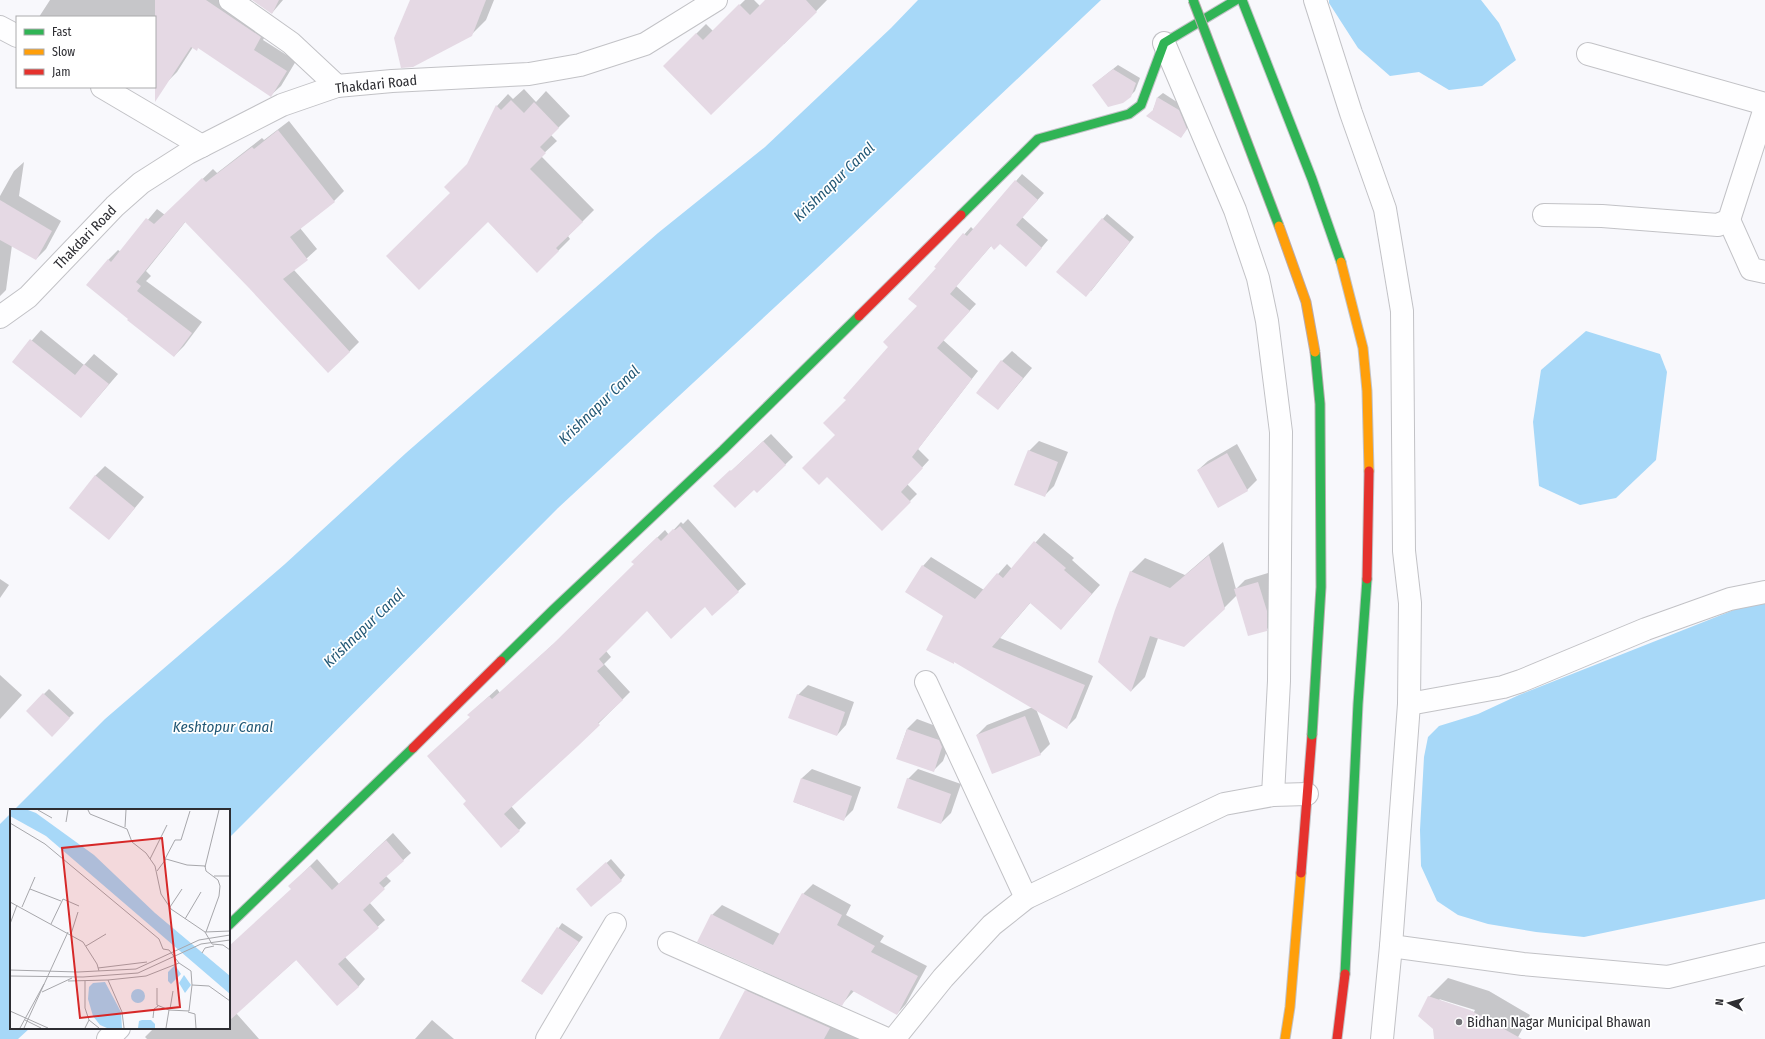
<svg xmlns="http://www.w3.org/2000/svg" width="1765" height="1039" viewBox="0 0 1765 1039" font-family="'Fira Sans Condensed',sans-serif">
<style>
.water{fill:#a7d8f8}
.shadow{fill:#0003;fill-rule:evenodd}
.building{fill:#e5d9e4}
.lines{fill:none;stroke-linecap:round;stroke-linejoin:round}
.street-casing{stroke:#c2c2c6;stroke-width:24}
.fast-casing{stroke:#c2c2c6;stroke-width:11}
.slow-casing{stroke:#c2c2c6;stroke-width:11}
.jam-casing{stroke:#c2c2c6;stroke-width:11}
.street{stroke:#fefeff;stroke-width:22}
.fast{stroke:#30b455;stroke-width:9}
.slow{stroke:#ff9f0a;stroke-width:9}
.jam{stroke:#e5322d;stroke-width:9}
.fast-bridge-casing{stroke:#baacaf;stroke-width:11;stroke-linecap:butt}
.slow-bridge-casing{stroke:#baacaf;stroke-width:11;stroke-linecap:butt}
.fast-bridge{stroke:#30b455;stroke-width:9}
.slow-bridge{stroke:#ff9f0a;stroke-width:9}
.poi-dot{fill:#747479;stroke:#fff;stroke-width:1.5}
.labels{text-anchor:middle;stroke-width:3.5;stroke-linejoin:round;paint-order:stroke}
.street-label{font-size:14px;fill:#2d2d32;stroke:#fff}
.poi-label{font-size:14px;fill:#2d2d32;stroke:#fff;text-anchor:start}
.water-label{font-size:15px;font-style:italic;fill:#215775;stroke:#fff}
.inset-road{fill:none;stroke:#a7a7ab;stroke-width:1}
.view{fill:#d62828;fill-opacity:0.15;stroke:#d62828;stroke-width:2}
.inset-edge{fill:none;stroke:#2d2d32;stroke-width:2}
</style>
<rect width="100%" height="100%" fill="#f8f8fc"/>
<g class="water">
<path d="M918,0h183l-286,270 -257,238 -329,330v-28h-215l91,-91 180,-155 121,-111 252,-220 107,-86 126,-119z"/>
<path d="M1329,0h152l18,23 17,37 -34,26 -33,4 -30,-18 -29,4 -32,-28 -29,-45z"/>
<path d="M1586,331l74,23 7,18 -11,88 -40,38 -36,7 -41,-19 -6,-64 8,-52z"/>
<path d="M1765,603v296l-181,38 -48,-5 -48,-8 -30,-9 -21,-14 -16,-35 -1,-36 4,-73 4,-20 11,-11 39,-12 41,-19 230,-91z"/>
<path d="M11,813v215h19l-12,11h-18v-215z"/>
</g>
<g class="shadow">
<path d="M50,0h180l40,27 -7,13 33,21 -15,25 -10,9 -73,-48h-5l-16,25 -10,10 -12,-8v-57h-116z"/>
<path d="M253,0h30l-11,13z"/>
<path d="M411,0h83l-8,20 -15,15z"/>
<path d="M745,0h9l6,6 6,-6h61l-43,44 -1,-1 -119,23 42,-42 7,7z"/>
<path d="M1118,65l22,13 -5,13 -5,5 -37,-11z"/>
<path d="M524,89l12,13 10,-11 24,25 -19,19 6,6 -16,15 53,54 -26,26 2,3 -33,33 -49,-51 -37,-28 17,-28 29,-59 11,-12 5,5z"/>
<path d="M1163,93l20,13 8,17 -10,14 -28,-27 5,-13z"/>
<path d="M289,121l55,70 -10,10 -34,27 17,21 -23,21 65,72 -10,10 -99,-65 -64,-66 -40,50 5,5 -5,5 56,41 -18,24 -10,10 -45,-37 -21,-59 10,-10 3,2 36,-43 8,6 48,-46 4,4 45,-35 2,2z"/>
<path d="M24,162l-5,34 42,25 -15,28 -10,10 -24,-14 -6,45 -6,6v-100l14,-25z"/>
<path d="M1022,174l22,19 -22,24 26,23 -16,19 -32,-16 -9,3 -35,40 20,18 -33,36 35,31 -60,78 11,11 -22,24 10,10 -35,35 -46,-94 11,-35 42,-53 29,-41 19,-38 -2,-1 36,-40 3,3z"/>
<path d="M1107,214l27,23 -43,54 -33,-19z"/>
<path d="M41,330l43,35 10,-11 24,20 -37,43 -68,-55z"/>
<path d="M1012,351l20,17 -34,41 4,-48z"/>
<path d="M771,434l22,23 -36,35 -3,-3 -39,-3z"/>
<path d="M1039,441l29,11 -14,34 -10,10 -15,-45z"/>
<path d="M1237,444l20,36 -10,10 -49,-20 10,-9z"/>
<path d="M105,466l39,31 -35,42 -14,-63z"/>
<path d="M688,519l58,65 -34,30 -7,-8 -58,4 -41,41 5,6 -7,7 26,28 -53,53 -66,61 15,17 -7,7 -51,-29 3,-84 5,-9 21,-19 3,4 61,-56 74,-73 -3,-2 33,-32 4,5 12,-13 2,2z"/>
<path d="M1044,533l30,25 -2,2 28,25 -39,44 -30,-27 -31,36 93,38 -17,42 -9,9 -31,-18 14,35 -10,10 -63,-19 10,-10 46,-18 -89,-92 -21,-49 8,-9 53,33 23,-26 5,5z"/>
<path d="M1223,542l13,47 9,-9 23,-7 8,28v19l-10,10 -29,-35 -13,13 -66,30 -13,39 -14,14v-119l14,-14 40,17z"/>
<path d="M0,579l9,6 -9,13z"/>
<path d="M0,675l22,20 -22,24z"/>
<path d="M808,685l46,17 -8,23 -9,10 -39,-40z"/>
<path d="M49,689l25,24 -22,22 -25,-24z"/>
<path d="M917,719l32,12 3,6 -9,24 -10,10 -36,-13 10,-29z"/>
<path d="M812,769l49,18 -8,23 -10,10 -49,-18 8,-24z"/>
<path d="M918,769l43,15 -10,29 -10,10 -33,-44z"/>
<path d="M393,833l18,20 -25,23 5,5 -22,21 16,18 -40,37 20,22 -7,8 -61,-28 -61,54 23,26h-112l-2,-2 9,-9h75v-76l63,-63 5,-10 20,-20 22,25z"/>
<path d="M611,859l14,16 -4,5 -39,5z"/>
<path d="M813,884l38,21 -5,10 38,21 -4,6 47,24 -21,38 -9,10 -43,-23 -12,13 -130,-89 10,-10 58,29 23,-40z"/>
<path d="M562,923l21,14 -42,57 -19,-13z"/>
<path d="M1448,978l41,13 41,24 -13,24h-82l-6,-42zM1439,999l36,11 -1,2 -32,-10z"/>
<path d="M756,981l111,58h-147l26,-48z"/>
<path d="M432,1020l22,19h-39z"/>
</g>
<g class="building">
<path d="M155,0h51l55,37 -7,13 33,21 -16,26 -73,-49 -1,3 -6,-4 -36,55z"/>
<path d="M252,0h27l-7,14z"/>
<path d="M410,0h76l-14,36 -59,31 -12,1 -7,-30z"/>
<path d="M765,0h41l11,12 -106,103 -48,-49 33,-33 7,7 36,-36 11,11z"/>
<path d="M1113,69l23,14 -5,14 -8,6 -15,4 -16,-22z"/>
<path d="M1157,97l22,13 8,19 -6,9 -35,-22 7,-6z"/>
<path d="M511,100l13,13 10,-11 25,26 -19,19 6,6 -16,16 53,53 -27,26 3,3 -22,22 -49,-51 -69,68 -33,-34 64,-63 -6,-6 23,-23 29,-59 5,5z"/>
<path d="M278,130l57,72 -45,35 18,23 -25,19 67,73 -22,21 -79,-85 -64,-66 -49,60 5,4 -4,5 55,42 -18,24 -47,-37 1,-1 -42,-34 22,-26 3,3 35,-44 8,6 48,-46 4,4 46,-35 2,2z"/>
<path d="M1015,180l23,20 -22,25 26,23 -16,19 -26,-23 -6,6 -3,-4 -41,48 20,17 -33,37 35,31 -60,78 11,11 -22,24 10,10 -29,29 -55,-54 -8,8 -17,-17 33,-33 -12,-12 23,-23 -3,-2 45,-51 -5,-5 34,-36 -9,-7 28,-31 -2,-1 29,-34 4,3z"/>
<path d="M0,200l52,31 -16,29 -36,-20z"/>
<path d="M1102,218l28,24 -44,55 -30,-25z"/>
<path d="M30,339l45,36 9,-11 25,20 -28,34 -69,-56z"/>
<path d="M1001,360l22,18 -25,32 -22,-17z"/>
<path d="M763,441l23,24 -29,28 -3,-3 -19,18 -22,-22 17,-16 1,1z"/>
<path d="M1028,450l30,12 -13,35 -31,-12z"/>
<path d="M1227,453l21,38 -30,17 -21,-38z"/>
<path d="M95,475l40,33 -26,32 -40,-32z"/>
<path d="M680,526l59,66 -27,24 -7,-9 -34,32 -24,-28 -48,48 5,6 -7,6 26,29 -25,23 2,2 -22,21 -74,68 16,17 -19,17 -38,-44 3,-3 -39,-45 43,-39 -3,-2 22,-19 3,3 61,-55 81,-80 -3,-2 26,-25 4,4 12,-12 2,1z"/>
<path d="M1034,541l32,27 -2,2 28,24 -31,36 -31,-27 -38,44 93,38 -18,44 -113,-67v2l-28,-14 17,-34 -38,-24 17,-27 53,34 22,-26 6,5z"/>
<path d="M1209,555l16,54 -41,38 -34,-11 -19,56 -33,-30 17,-52 15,-39 40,17z"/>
<path d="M1258,582l9,29v20l-19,5 -14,-47z"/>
<path d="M43,693l27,25 -18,19 -26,-26z"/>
<path d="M797,694l48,18 -8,24 -49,-18z"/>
<path d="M1025,716l16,39 -49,19 -16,-39z"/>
<path d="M907,729l32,11 3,7 -8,25 -38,-13z"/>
<path d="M801,778l51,18 -8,25 -51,-19z"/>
<path d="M907,778l44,16 -10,30 -44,-16z"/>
<path d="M386,840l18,21 -25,22 6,6 -22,21 16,18 -41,36 21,23 -22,19 -41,-46 -67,61v-75l62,-57 -3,-3 22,-20 22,24z"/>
<path d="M606,862l16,19 -31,26 -15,-18z"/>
<path d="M802,893l40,22 -5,10 38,21 -4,6 47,24 -21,39 -46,-25 -9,16 -145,-64 14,-28 62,31z"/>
<path d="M557,927l22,15 -37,53 -21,-14z"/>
<path d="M745,990l85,38 -6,11h-105z"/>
<path d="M1428,996l42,14 52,29h-88l-1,-10 -15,-13z"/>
</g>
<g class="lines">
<g class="street-casing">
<g id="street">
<path d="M230,0l61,43 46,43"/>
<path d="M1315,0l36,113 34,96 17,102 2,240 6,52 -1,101"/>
<path d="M0,27l17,9"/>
<path d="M1164,43l71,167 23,68 9,43 14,111 -2,249 -6,114"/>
<path d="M1588,54l177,50"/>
<path d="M102,87l100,59"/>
<path d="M1544,215l58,1 116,9 11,-5 36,-112"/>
<path d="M1729,220l22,49 14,3"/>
<path d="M0,317l28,-20 87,-91 26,-23 47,-30 94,-48 55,-19 55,-5 137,-7 51,-9 65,-21 71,-44"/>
<path d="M926,682l100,216"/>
<path d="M669,943l218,96"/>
<path d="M1391,946l132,18 145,13 97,-23"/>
<path d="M108,1039l11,-11"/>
<path d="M547,1039l68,-115"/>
<path d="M894,1039l49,-61 49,-53 34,-27 198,-94 49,-9 34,-1"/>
<path d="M1382,1039l9,-93 18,-242 94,-17 18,-6 125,-52 84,-30 35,-7"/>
</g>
</g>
<g class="fast-casing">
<g id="fast">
<path d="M1242,0l70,179 29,83"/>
<path d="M961,215l77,-76 91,-25 12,-9 23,-62 72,-43"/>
<path d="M501,661l52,-51 170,-160 136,-134"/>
<path d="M229,925l184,-177"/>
<path d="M1345,974l13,-270 9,-125"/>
</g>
</g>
<g class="slow-casing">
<g id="slow">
<path d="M1341,262l22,86 4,43 2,80"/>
<path d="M1285,1039l5,-32 11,-134"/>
</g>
</g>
<g class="jam-casing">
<g id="jam">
<path d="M859,316l102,-101"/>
<path d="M1367,579l2,-108"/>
<path d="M413,748l88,-87"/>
<path d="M1301,873l11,-138"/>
<path d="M1337,1039l8,-65"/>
</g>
</g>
<use href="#street" class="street"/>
<use href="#fast" class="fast"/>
<use href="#slow" class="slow"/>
<use href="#jam" class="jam"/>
<g class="fast-bridge-casing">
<g id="fast-bridge">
<path d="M1193,0l86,226"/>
<path d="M1312,735l9,-148 -1,-183 -5,-52"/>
</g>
</g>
<g class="slow-bridge-casing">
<path id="slow-bridge" d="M1279,226l27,76 9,50"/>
</g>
<use href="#fast-bridge" class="fast-bridge"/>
<use href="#slow-bridge" class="slow-bridge"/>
</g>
<circle class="poi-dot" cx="1459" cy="1022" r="4"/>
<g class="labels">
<g class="street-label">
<text transform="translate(376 84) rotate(-6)" y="5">Thakdari Road</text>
<text transform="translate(85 237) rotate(-46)" y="5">Thakdari Road</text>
</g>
<g class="poi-label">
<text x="1467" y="1027">Bidhan Nagar Municipal Bhawan</text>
</g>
<g class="water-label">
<text transform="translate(834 182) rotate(-44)" y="5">Krishnapur Canal</text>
<text transform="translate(599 405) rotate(-44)" y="5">Krishnapur Canal</text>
<text transform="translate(364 628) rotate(-44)" y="5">Krishnapur Canal</text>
<text x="223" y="732">Keshtopur Canal</text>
</g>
</g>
<g transform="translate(10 809)">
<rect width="220" height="220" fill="#f8f8fc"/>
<path d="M0,1h18l8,3 58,42 61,58 75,63v18l-184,-158 -36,-20zM165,156l6,9 -10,10 -3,-3v-9zM174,166l7,10 -6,8 -6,-10zM95,173l16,30 1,16h-15l-7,-3 -7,-9 -5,-17 1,-12 4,-4zM121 187a7 7 0 1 1 14 0a7 7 0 1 1-14 0ZM132,211h9l4,4v4h-17l1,-7z" fill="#a7d8f8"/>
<path class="inset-road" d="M28,1l14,8M78,1l2,4 37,15 5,13 14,11 9,13 6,28 10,15 34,23 7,12 11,1 7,5M56,13l2,-12M0,14l35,21 114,95 4,10 6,1 10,13 12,8 1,14 -3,26 -20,-1 -3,18M115,18l1,-17M140,50l17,-34M155,50l10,-19h6l9,-29M195,58l14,-57M147,62l9,-12 21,6 18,1 1,5 12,9 2,6 -1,10 -13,36M204,67h16M20,80l31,12M0,93l73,40 14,22 2,7M12,98l13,-30M160,98l12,-18M175,110l16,-27M0,115l7,-19M41,115l12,-25 16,7M195,123l25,-1M61,125l7,-22M76,137l20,-12M192,144l3,-5 9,-2M88,159l49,-6M0,161l68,2 58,-3 63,-29 31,-5M0,167l73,1 55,-4 63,-29 29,-4M98,171l38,-4 33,-13M58,172l40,-1 14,32 2,16M75,172v27l4,12M182,176l17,1 21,15M147,179v17l12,5M32,183l30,-14M160,200l3,-18M0,202l38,17M178,203l7,2 1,14M143,209l1,-9 4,-3M15,211l16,8M10,219l24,-44M14,219l44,-96M75,219l4,-8 10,8"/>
<path class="view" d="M152,29l18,169 -100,11 -18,-170z"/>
<rect width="220" height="220" class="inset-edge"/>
</g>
<rect x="16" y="16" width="140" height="72" fill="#ffffff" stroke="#ababad"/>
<rect x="24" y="29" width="20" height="6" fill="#30b455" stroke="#ababad"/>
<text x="52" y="36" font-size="12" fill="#2d2d32">Fast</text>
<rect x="24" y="49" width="20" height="6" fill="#ff9f0a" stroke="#ababad"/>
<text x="52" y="56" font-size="12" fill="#2d2d32">Slow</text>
<rect x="24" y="69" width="20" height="6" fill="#e5322d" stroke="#ababad"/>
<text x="52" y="76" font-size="12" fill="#2d2d32">Jam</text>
<g transform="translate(1729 1003) rotate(276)" stroke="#ffffff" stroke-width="3" paint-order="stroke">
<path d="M0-3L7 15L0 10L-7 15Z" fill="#2d2d32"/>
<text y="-6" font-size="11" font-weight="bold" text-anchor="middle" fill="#2d2d32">N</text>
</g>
</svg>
